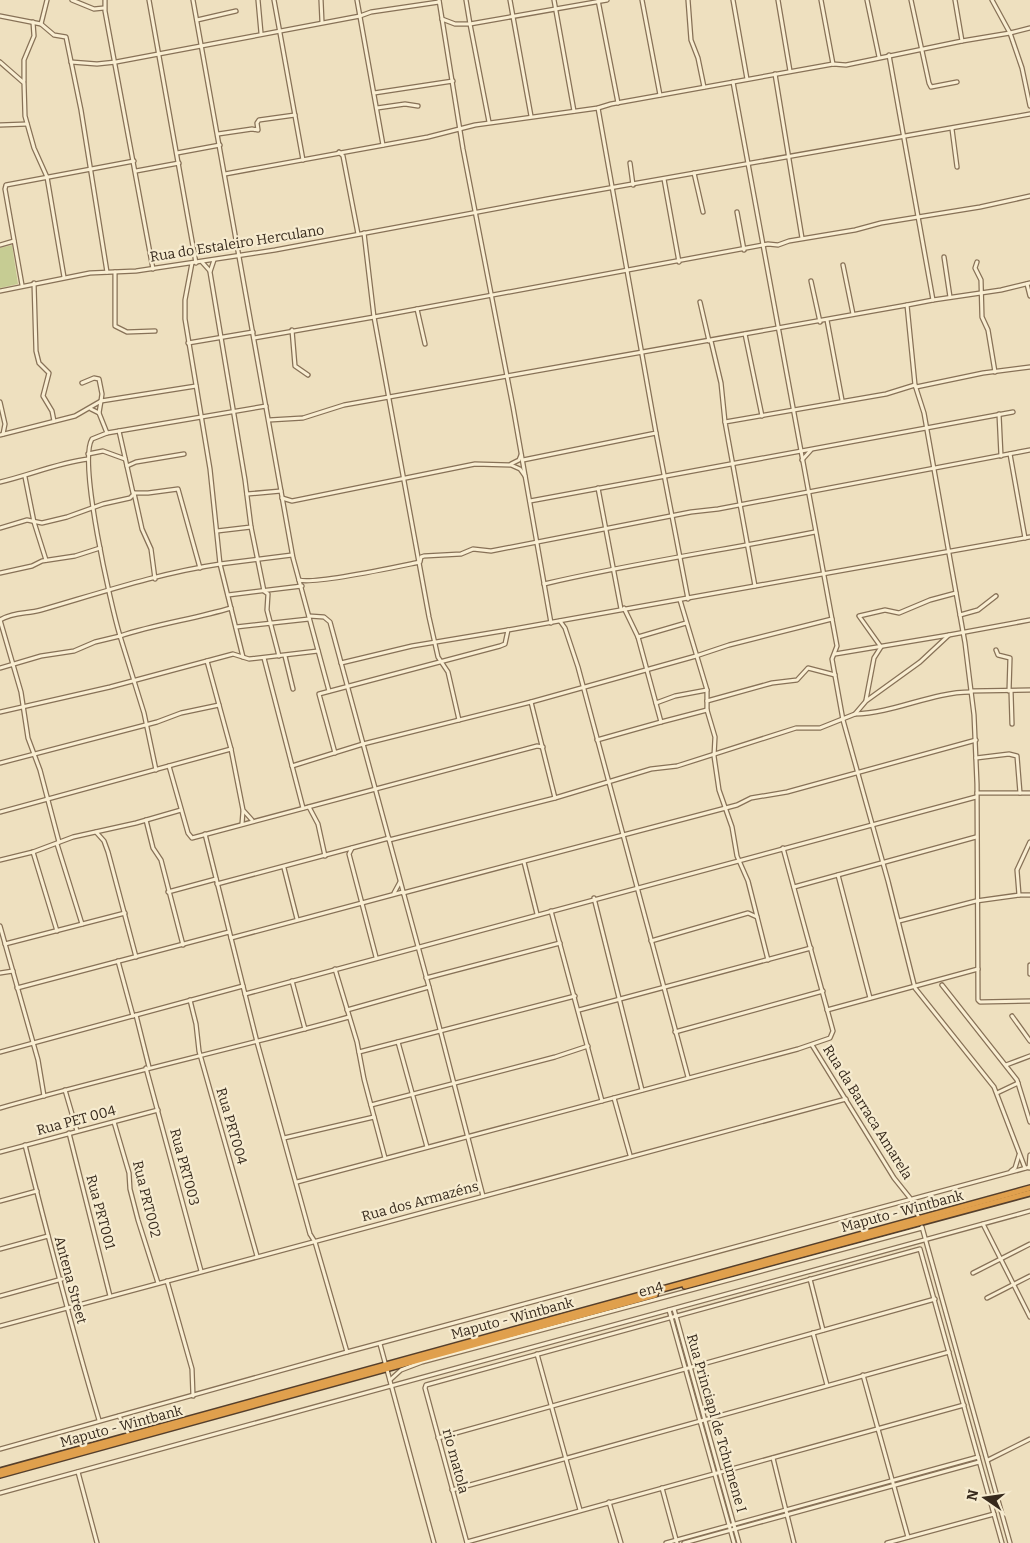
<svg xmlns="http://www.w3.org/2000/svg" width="1030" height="1543" viewBox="0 0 1030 1543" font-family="Bitter,serif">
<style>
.grass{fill:#c6cc93}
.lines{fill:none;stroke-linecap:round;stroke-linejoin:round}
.minor-casing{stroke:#877157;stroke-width:5.5}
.highway-casing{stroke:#553f2c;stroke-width:8}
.minor{stroke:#f9eed2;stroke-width:3}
.highway{stroke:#e0a04d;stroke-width:5}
.labels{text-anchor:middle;stroke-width:4.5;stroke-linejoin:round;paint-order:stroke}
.street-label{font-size:14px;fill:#36291c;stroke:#f6ebcf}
</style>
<rect width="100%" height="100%" fill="#eee0bf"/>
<path class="grass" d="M12,245l6,39 -18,4v-40z"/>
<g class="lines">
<g class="minor-casing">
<g id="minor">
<path d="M72,0l22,9 10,-1"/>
<path d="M105,0v11l48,258"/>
<path d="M149,0l47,263"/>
<path d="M193,0l100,558 36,133"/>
<path d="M258,0l3,33"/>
<path d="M274,0l29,160"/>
<path d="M321,0l1,22"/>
<path d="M357,0l26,145"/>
<path d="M439,0l24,149 50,258 38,216"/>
<path d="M466,0l4,24 137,-24"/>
<path d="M510,0l21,116"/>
<path d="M554,0l20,111"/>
<path d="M598,0l20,103"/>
<path d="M642,0l18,95"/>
<path d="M688,0l3,40 7,18 6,29"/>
<path d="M733,0l14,79"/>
<path d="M778,0l12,71"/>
<path d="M821,0l12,64"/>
<path d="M867,0l12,57"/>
<path d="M911,0l18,83 2,4 26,-5"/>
<path d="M992,0l18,33 20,-5"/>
<path d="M0,16l41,8 13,11 12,2 15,73 26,162"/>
<path d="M442,19l13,5h15l19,98"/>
<path d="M197,20l39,-9"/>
<path d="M41,24l6,-24"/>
<path d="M962,41l48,-8 12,35 8,38"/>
<path d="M889,55l44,245 68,-10 29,-7"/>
<path d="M0,62l24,21 1,33 9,32 13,29 17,100"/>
<path d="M71,62l26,2 19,-2 244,-46 11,-4 68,-10"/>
<path d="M775,74l27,164"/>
<path d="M24,81v-21l10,-24 -1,-14"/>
<path d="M733,82l104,564 -5,13 11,61 45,161 27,107 79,99 31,81"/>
<path d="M374,93l79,-12"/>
<path d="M377,108l28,-4 13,2"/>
<path d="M0,125l27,-1"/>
<path d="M952,129l5,38"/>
<path d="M218,134l34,-5 6,1 -1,-7 2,-3 36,-5"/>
<path d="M339,152l4,4 15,78"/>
<path d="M177,153l43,-8"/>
<path d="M630,163l3,22"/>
<path d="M136,171l43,-8"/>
<path d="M694,173l9,39"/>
<path d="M225,174l203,-37 47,-12 123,-17 13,-4 222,-40 13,1 116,-24 -7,-41"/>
<path d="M664,179l15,83"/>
<path d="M737,212l7,38"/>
<path d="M0,245l14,-4"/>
<path d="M944,257l6,40"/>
<path d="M214,260l-4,12 35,208 6,47 -34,4"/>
<path d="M202,262l8,9"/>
<path d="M977,262l-2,6 6,12 1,37 6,13 7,42"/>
<path d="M192,263l-7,37v19l25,150 10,95 72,-9"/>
<path d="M843,265l10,49"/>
<path d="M115,272v54l12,6 28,-1"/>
<path d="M811,281l9,41"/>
<path d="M34,283l2,68 3,12 10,10 -6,23 9,15 2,10"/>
<path d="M1027,284l3,12"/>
<path d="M22,285l-17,-96 1,-4 128,-24"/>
<path d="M0,291l90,-18 46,-2 139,-21 272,-51 483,-85"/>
<path d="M933,300l-26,5 8,80 9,28 21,118 20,112 9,72 3,69 1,216 2,2 50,-1"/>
<path d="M700,302l9,39"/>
<path d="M417,309l8,35"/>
<path d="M827,320l15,80"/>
<path d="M292,330l3,36 13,9"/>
<path d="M745,334l17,82"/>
<path d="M254,338l120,-21 -10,-84"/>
<path d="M711,341l10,42 4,39"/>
<path d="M188,343l65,-11"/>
<path d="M82,383l12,-5 5,1 3,15 -1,7 95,-15"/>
<path d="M916,387l67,-14 47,-6"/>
<path d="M0,402l5,22 -2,10"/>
<path d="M91,409l8,4 8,20 -15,6c-14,22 19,167 28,197 36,-12 74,-17 111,-28"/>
<path d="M999,414l2,42"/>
<path d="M269,420l34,-2 41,-13 563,-100"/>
<path d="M119,431l14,62h15l30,-4 22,79"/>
<path d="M107,433l159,-27"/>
<path d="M656,433l32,166"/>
<path d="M0,435l75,-19 26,-15 -2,12"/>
<path d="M88,454l15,-3 22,8"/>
<path d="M1010,454l15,84"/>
<path d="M523,460l133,-27 -58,-325"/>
<path d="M802,460l9,-10"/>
<path d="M511,464l8,-4 2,-5"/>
<path d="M127,466l9,-4 48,-8"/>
<path d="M25,477l9,45 12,38"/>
<path d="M0,482c30,-7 57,-19 88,-23"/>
<path d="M598,488l23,121"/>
<path d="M134,493l8,36 9,20 4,30"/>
<path d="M247,494l34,-3"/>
<path d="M282,498l10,3 183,-37 36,1 9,4 5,7"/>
<path d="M530,501l483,-89"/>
<path d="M251,527l13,64 4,3 -1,16 12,46"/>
<path d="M0,528l27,-8 15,3 25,-6 36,-13 27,-6 4,-4"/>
<path d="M0,573l32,-7 10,-5 33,-5 25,-8"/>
<path d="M299,580c14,5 101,-14 121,-18l1,-5 3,-1 37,-2 12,-5 18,2 200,-39 27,-3 312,-59"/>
<path d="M544,584c89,-21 181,-34 271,-52"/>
<path d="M755,586l-30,-164 161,-28 29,-9"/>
<path d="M228,595l74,-9"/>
<path d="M680,600l27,90v20l8,27 -1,19 5,34 13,37 5,29 11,25 20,79"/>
<path d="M624,608l14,29 48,-14"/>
<path d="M960,615l18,-5 18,-14"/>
<path d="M309,616l15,1 6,5 99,365 54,209"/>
<path d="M0,620c13,-8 26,-6 41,-10 59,-17 118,-37 179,-46l23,93"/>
<path d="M0,620l21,72 7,46 12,32 19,72"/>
<path d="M560,621l5,7 13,39 110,410"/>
<path d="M236,627l73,-8"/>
<path d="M996,650l2,5 12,3 -1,33"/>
<path d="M835,654l114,-19"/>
<path d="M285,656l8,33"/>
<path d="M264,658l39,150"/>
<path d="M207,661l24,88 12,61 9,10"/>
<path d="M341,663l71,-17 96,-16"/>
<path d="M0,668l41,-12 33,-5 21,-9 25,-6 24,77 12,57"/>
<path d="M971,691l59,-1"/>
<path d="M1011,691l1,33"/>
<path d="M866,700l8,-42 7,-11 -22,-31 26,-6 14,3 31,-13 26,-7"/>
<path d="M707,701l65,-18 25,-3 11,-12 27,7"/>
<path d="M531,702l24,96"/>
<path d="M656,703l19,-7 32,-6"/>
<path d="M0,712l110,-25 123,-33 16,5 69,-8"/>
<path d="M855,714c40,-1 76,-22 116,-22"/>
<path d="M459,720l-11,-48 -10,-15 -9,-40 -55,-300 394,-73 10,1 11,-4 66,-11 26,-7 99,-16 50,-11"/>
<path d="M661,722l46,-12"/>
<path d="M597,740l64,-18 -23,-85"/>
<path d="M335,753l-16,-59 181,-48 5,-2 3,-14 522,-93"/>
<path d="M976,758l33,-4 8,2 3,37"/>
<path d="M0,763l157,-41 24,-9 38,-8"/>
<path d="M169,766l19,67 4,5 345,-92 6,1"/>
<path d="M292,766l71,-22 168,-42 165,-46 33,-11 103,-26"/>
<path d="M977,793h53"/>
<path d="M309,807l9,17 7,32"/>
<path d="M0,812l231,-63"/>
<path d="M146,820l7,28 8,12 22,85"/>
<path d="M242,824l1,-13"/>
<path d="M96,832l8,9 4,11 28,105"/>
<path d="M205,834l52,208 53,192 5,8 32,110"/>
<path d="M389,840l166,-42 96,-29 26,-3 119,-38h24l35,-14 11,-13 54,-39 29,-27 81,-15"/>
<path d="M57,844l25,80"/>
<path d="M352,848l-3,6 27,103"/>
<path d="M33,852l24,79"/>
<path d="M0,860l33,-8 40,-15 63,-14 45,-13"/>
<path d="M524,862l13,52"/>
<path d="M284,868l13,51"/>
<path d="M838,875l32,123"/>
<path d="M217,884l172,-46"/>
<path d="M794,887l182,-50"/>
<path d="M168,892l48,-13"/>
<path d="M394,893l6,-11"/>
<path d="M403,893l334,-88 14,-7 36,-6 189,-52"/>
<path d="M1019,895h11"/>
<path d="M594,898l48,192"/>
<path d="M551,911l51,190"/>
<path d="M899,921l77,-20 43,-6 -2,-25 13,-28"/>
<path d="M0,926l38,134 6,36"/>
<path d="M231,938l172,-46"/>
<path d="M651,941l97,-28 9,4"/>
<path d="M5,944l120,-31"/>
<path d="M118,961l15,55"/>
<path d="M1030,965v9"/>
<path d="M335,969l22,73 7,37 21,79"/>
<path d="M0,973l13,-2"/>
<path d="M426,978l134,-35"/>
<path d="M292,981l13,48"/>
<path d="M942,985l75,95 13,42"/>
<path d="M17,988l212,-56"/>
<path d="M245,994l731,-197"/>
<path d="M190,1000l6,24 3,27 58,205"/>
<path d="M347,1010l82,-23"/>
<path d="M579,1010l232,-62"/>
<path d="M827,1010l151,-41"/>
<path d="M136,1015l13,52"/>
<path d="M1012,1016l18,25"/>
<path d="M675,1032l148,-41"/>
<path d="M398,1042l29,105"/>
<path d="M812,1045l82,133 16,20 9,20"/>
<path d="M0,1052l243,-66"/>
<path d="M359,1052l216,-56"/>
<path d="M1006,1065l24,-9"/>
<path d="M146,1068l55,203"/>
<path d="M65,1090l12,41"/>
<path d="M997,1093l21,-10"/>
<path d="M614,1098l16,57"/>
<path d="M371,1105l184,-48 33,-11"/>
<path d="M0,1108c116,-33 233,-59 349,-91"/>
<path d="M114,1122l15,51 1,16 8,31 20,63"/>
<path d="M69,1133l41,163"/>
<path d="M284,1138l90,-21"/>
<path d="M25,1145c23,92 47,184 74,275"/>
<path d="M0,1152l158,-42"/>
<path d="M1029,1168l1,-13"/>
<path d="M1011,1171l4,-3 4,-13"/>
<path d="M297,1182l501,-133 32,-11 3,-7 -50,-183"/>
<path d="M0,1201l37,-10"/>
<path d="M983,1224l47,93"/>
<path d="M922,1227l88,316"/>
<path d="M0,1249l48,-13"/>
<path d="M973,1273l57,-29"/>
<path d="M810,1279l13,51"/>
<path d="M167,1281l25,88 1,27"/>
<path d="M0,1296l62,-17"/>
<path d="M987,1298l43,-22"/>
<path d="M674,1309l65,234"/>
<path d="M669,1310l65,233"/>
<path d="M0,1326l846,-227"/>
<path d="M813,1333l14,52"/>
<path d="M380,1344l54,199"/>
<path d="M537,1354l43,156"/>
<path d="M863,1375l45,162"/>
<path d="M390,1380l11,-10 21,-8 500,-134"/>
<path d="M119,1416l10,19"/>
<path d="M438,1438l497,-139"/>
<path d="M0,1449l347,-97 683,-185"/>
<path d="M773,1458l21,85"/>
<path d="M988,1460l42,-21"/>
<path d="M78,1472l19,71"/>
<path d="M662,1488l15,55"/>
<path d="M452,1490l497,-138"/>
<path d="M0,1493l1030,-282"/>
<path d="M609,1502l12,41"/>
<path d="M467,1542l497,-137"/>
<path d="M467,1543l-42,-155 1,-3 494,-136 82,294"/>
<path d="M666,1543l312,-86"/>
<path d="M684,1543l295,-81"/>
<path d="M887,1543l107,-29"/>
</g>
</g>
<g class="highway-casing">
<g id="highway">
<path d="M685,1286l345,-93"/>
<path d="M0,1471l1030,-283"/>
<path d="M0,1475l655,-180"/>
</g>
</g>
<use href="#minor" class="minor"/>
<use href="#highway" class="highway"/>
</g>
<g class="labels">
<g class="street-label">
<text transform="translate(237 243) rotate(-9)" y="5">Rua do Estaleiro Herculano</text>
<text transform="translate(868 1112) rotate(58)" y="5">Rua da Barraca Amarela</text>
<text transform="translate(76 1120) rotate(-15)" y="5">Rua PET 004</text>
<text transform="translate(232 1126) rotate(74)" y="5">Rua PRT004</text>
<text transform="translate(185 1167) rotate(75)" y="5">Rua PRT003</text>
<text transform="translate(147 1199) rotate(76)" y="5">Rua PRT002</text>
<text transform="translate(420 1201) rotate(-15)" y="5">Rua dos Armazéns</text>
<text transform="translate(902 1211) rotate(-15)" y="5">Maputo - Wintbank</text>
<text transform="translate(101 1212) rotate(75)" y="5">Rua PRT001</text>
<text transform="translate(71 1280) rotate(75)" y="5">Antena Street</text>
<text transform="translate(651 1289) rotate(-15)" y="5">en4</text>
<text transform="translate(512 1318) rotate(-15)" y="5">Maputo - Wintbank</text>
<text transform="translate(717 1423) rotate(74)" y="5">Rua Princiapl de Tchumene I</text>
<text transform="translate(121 1426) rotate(-15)" y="5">Maputo - Wintbank</text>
<text transform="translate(456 1461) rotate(75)" y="5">rio matola</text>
</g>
</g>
<g transform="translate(985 1498) rotate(283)" stroke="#f6ebcf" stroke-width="4" paint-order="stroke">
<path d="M0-4L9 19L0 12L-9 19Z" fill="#36291c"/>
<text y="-8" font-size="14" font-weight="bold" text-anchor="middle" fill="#36291c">N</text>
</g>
</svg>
